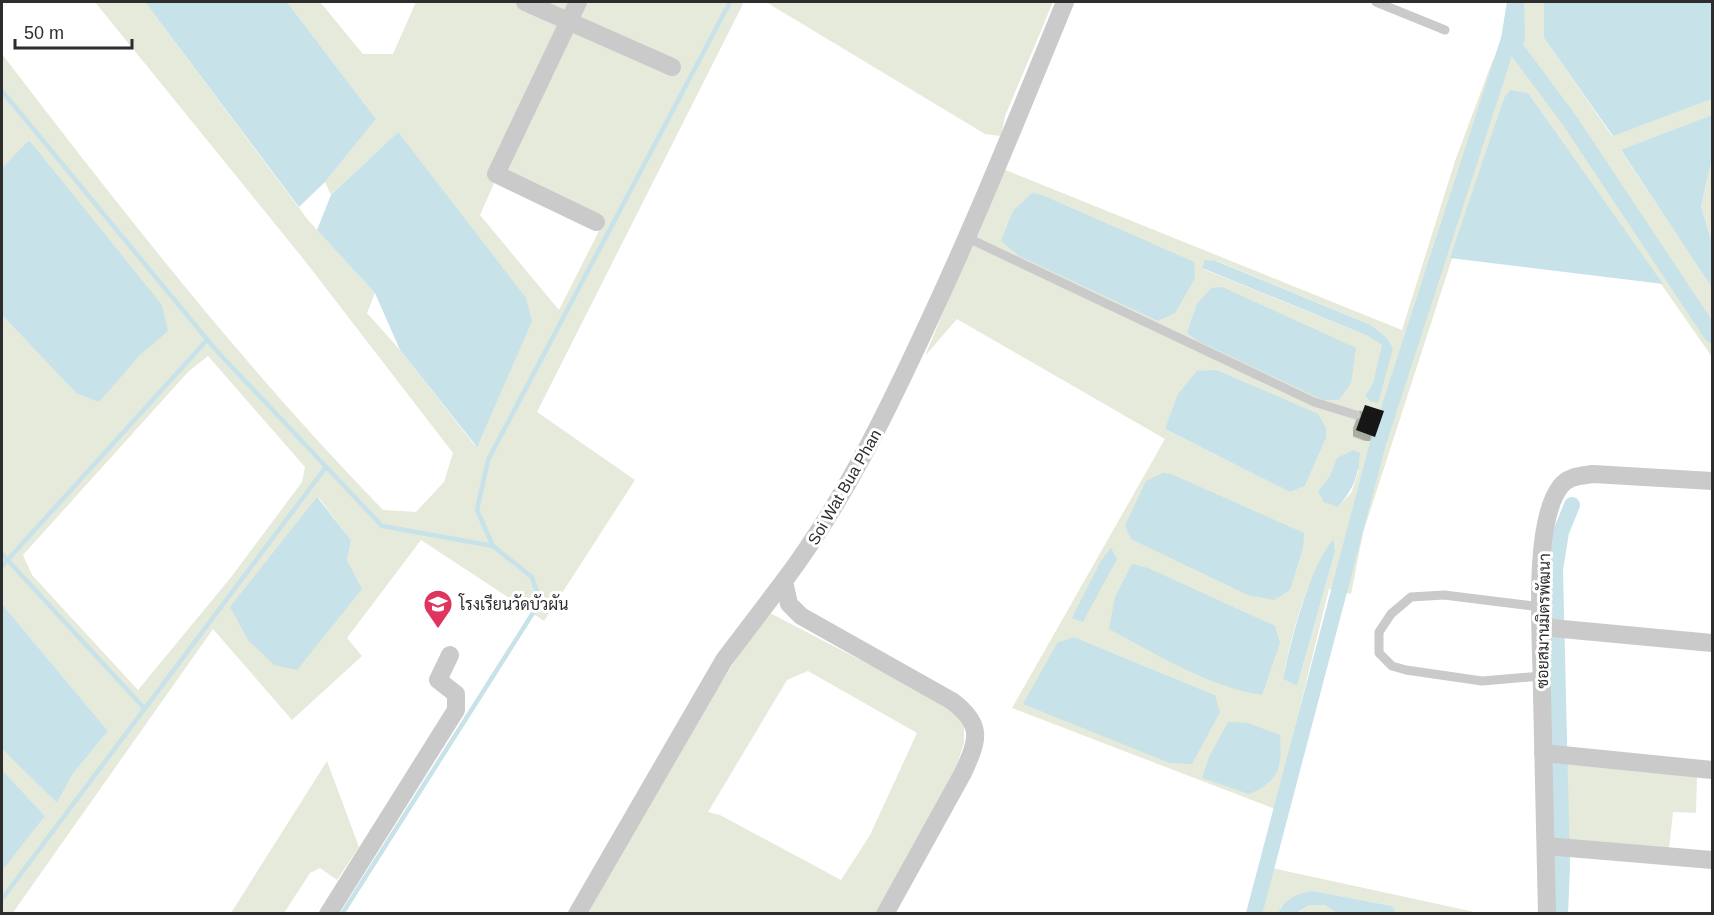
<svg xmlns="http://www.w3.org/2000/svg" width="1714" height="915" viewBox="0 0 1714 915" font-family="Helvetica,Sarabun,sans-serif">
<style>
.green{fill:#e5eadb;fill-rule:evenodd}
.water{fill:#c7e2e9}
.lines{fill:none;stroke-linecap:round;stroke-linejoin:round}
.stream{stroke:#c7e2e9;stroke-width:4.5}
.canal{stroke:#c7e2e9;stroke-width:16}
.building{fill:#141414;filter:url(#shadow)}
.service{stroke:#cacaca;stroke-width:9}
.minor{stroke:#cacaca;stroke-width:18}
.labels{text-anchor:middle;stroke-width:6;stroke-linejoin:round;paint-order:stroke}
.street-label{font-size:16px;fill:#2d2d2d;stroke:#fff}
.poi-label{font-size:16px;fill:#2d2d2d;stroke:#fff;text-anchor:start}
</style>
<defs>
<filter id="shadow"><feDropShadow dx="-5.5" dy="5.5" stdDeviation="0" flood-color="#0004"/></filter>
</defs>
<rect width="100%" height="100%" fill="#fff"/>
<g class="green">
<path d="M95,2h50l163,218 67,73 -8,20 33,37 76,97 -78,-315 -67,63 -6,-13 51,-63 -89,-117h33l43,52h30l23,-52h328l-207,410 98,68 -91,141 -123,-81 -74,98 15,18 -70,64 -79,-91 -201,285 -10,-1v-42l43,-55 -43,-46v-21l55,54 15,-28 36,-44 -106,-127v-289l74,78 63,-37 29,-26 -139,-190 -27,28v-114c121,158 242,313 381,456l33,2 28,-30 9,-29 -148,-192zM495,181l104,50 -40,79 -79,-95zM208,356l97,111 -3,15 -70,94 -94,114 -106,-115 -9,-20 165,-183zM318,497l33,43 -4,21z"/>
<path d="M766,2h287l-48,114 -4,20 -16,-2z"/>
<path d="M1524,2h20v36l68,98 100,-37v16l-91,36 90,134 1,-6v78l-184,-264 -24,5 -141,435 -12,61 -22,-5 -54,220 -263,-101 153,-269 -208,-120 -32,37 78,-187 399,161 53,-169 37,-99 10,-18 10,6zM1205,261h12l154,64 16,13 6,10 -23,53 -5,-5 8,-13 10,-38 -15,-9 -165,-67zM1217,370l36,16 73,52 -21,48 -15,6 -125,-63zM1359,470l-8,23 -13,14 -20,-16 12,-15zM1334,539l1,13 -38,134 -14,-7c9,-47 23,-101 51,-140zM1074,637l141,58 -157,-53z"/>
<path d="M1712,158v85l-11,-37z"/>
<path d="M770,613l167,87 27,19v24l-9,28 -77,142 -291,1 123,-214 35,-55zM808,671l109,62 -47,102 -29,45 -121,-65 -12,-3 79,-132z"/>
<path d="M327,761l32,86 -22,33 -17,-12 -10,5 -26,40h-53z"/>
<path d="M1560,761l137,16 -1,36 -23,-1 -4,37 -116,-9 -1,-75z"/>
<path d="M1259,866l13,2 207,45h-83l-4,-7 -79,-15 -31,15 -4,7 -32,1z"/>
<path d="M1309,905h16l11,8 -39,1z"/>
</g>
<g class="water">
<path d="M145,2h142l89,117 -51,63 -26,25z"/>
<path d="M1508,2h16l1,39 -13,9 -10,-6z"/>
<path d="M1544,2h168v97l-99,37 -69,-98z"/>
<path d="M1510,90l18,3 135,191 -213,-26 54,-160z"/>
<path d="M1712,115v43l-11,48 11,37 -1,43 -90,-136z"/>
<path d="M398,132l128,166 6,23 -55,126 -77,-97 -25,-57 -58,-63 14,-35z"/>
<path d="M29,140l133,165 6,26 -29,25 -40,46 -23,-9 -74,-78v-147z"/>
<path d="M1032,193l10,2 152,67 1,16 -20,35 -17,8 -139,-65 -18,-15 12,-30z"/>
<path d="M1205,260l11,1 155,64 16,13 6,10 -15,55 -8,-2 -5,-5 8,-13 9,-38 -14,-9 -166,-68z"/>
<path d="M1222,287l134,61 -5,35 -12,17h-16l-125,-59 -11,-8 10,-29 14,-16z"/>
<path d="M1217,370l101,44 8,14v10l-21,48 -15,6 -125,-63 13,-35 19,-23z"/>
<path d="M1353,450l7,3c-1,22 -7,37 -22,54l-14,-5 -6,-11 12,-15 7,-18z"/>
<path d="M1163,473l8,1 133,59 -1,15 -13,42 -16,10 -26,-5 -117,-56 -6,-13 21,-45z"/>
<path d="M317,497l34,43 -4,21 15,28 -65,81 -23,-5 -26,-25 -18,-33z"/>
<path d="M1334,539l1,13 -38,134 -14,-7c7,-36 27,-115 51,-140z"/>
<path d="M1111,548l6,11 -30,55 -4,8 -11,-4 29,-57z"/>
<path d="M1132,564l16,4 127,58 5,17 -18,52c-55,-9 -104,-40 -153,-66l6,-32z"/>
<path d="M2,604l106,127 -36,44 -15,28 -55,-54z"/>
<path d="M1074,637l141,58 5,17 -28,52 -22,-1 -147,-59 35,-62z"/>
<path d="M1228,722l20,1 32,12c2,32 0,46 -31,59l-47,-16 7,-21z"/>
<path d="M2,770l43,46 -43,55z"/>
<path d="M1313,891l79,15 4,7h-60l-11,-8h-16l-12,8h-19c8,-15 19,-19 35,-22z"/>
</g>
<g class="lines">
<g class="stream">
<path d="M2,91l213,258 167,177 111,20 39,31 8,25 -198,312"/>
<path d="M493,546l-16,-36 11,-50 242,-458"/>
<path d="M2,554l142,154"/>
<path d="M2,566l205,-226"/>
<path d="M2,899l324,-432"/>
</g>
<g class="canal">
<path d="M1515,2l-6,37 61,82 142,214"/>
<path d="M1254,914l124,-471 131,-404"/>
<path d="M1560,914l2,-48 -7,-296 6,-38 11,-27"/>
</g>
</g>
<path class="building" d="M1365,405l19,6 -9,26 -19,-7z"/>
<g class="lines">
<g class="service">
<path d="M1376,2l69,28"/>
<path d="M968,238l346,164 42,13"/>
<path d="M1541,607l-97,-12 -33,2 -20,17 -12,18v21l13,13 14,4 76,11 60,-5"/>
</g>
<g class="minor">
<path d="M525,2l147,65"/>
<path d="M578,2l-82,172 100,48"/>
<path d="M1541,627l171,16"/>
<path d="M1543,753l169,17"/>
<path d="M1546,846l166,14"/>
<path d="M328,914l128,-204v-16l-18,-14 12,-25"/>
<path d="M577,914l147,-254 60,-79"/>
<path d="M885,914l78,-141c15,-33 21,-48 -11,-72l-151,-85 -12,-12 -5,-23c57,-76 98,-159 138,-245 52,-110 97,-222 143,-334"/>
<path d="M1547,914c-1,-74 -3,-147 -5,-220 0,-49 -11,-168 18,-207 8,-11 20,-11 33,-13l119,7"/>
</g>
</g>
<defs>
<g id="school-pin" transform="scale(1.5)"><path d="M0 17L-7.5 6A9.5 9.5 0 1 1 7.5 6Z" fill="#de345e" stroke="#fff"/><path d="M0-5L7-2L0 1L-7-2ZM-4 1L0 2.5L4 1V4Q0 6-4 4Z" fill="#fff"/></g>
</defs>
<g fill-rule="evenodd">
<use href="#school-pin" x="438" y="604"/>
</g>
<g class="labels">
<g class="street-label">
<text transform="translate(844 487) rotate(-60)" y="6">Soi Wat Bua Phan</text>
<text transform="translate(1543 621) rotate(-89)" y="6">ซอยสมานมิตรพัฒนา</text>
</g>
<g class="poi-label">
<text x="459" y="610">โรงเรียนวัดบัวผัน</text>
</g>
</g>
<rect width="1714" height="915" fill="none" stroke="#2d2d2d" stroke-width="6"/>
<path d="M15 39v9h117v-9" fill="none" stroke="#2d2d2d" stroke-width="3"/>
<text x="24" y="39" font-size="18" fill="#2d2d2d" stroke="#ffffff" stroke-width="4.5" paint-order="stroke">50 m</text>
</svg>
